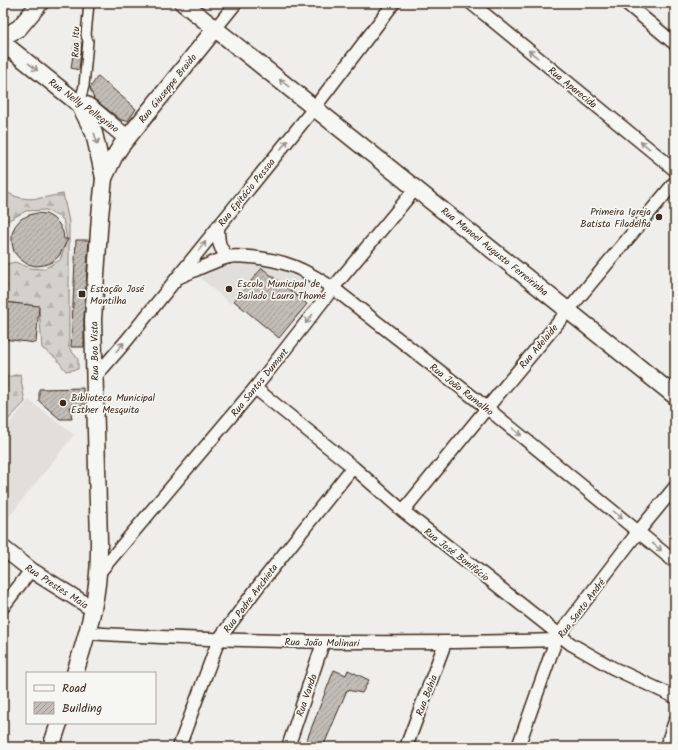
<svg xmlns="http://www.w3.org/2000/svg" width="678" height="750" viewBox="0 0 678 750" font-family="Kalam,sans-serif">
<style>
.built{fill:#e2dfdb}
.forest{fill:url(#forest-firs);stroke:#887e75}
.building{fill:url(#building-hatch);stroke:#3b2a1e}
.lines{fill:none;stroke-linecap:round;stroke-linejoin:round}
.pedestrian-casing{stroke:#3b2a1e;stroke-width:12}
.minor-casing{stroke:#3b2a1e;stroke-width:15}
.tertiary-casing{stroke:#3b2a1e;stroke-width:18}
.secondary-casing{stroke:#3b2a1e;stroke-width:19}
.pedestrian{stroke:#f6f6f2;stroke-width:9}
.minor{stroke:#f6f6f2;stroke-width:12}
.tertiary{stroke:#f6f6f2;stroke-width:15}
.secondary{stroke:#f6f6f2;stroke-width:16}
.oneway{stroke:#989088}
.poi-dot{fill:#3b2a1e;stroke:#f6f6f2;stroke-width:1.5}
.labels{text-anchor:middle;stroke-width:3.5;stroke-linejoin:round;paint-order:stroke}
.street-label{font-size:10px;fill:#3b2a1e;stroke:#f6f6f2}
.poi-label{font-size:10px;fill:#3b2a1e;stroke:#f6f6f2;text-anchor:start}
</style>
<defs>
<pattern id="forest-firs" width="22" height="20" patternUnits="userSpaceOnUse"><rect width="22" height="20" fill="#d4d1cc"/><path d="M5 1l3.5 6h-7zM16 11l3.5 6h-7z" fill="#b7b4af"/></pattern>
<pattern id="building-hatch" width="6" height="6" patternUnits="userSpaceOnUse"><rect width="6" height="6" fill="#c2bdb7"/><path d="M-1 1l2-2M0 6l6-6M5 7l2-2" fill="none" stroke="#9f9a94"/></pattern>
</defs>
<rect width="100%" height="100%" fill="#efeeea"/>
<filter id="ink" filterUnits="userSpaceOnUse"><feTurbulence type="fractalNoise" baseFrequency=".025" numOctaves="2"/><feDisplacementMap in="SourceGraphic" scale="8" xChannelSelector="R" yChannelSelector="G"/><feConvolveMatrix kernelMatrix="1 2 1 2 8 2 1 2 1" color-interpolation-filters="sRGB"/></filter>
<g filter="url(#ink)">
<g class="built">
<path d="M259,259l23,6 31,16 -13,17 -38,-30 -31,36 -33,-28 29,-13z"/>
<path d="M29,400l45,35 -70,88 -1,-1v-91z"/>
</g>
<g class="forest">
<path d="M3,190c21,14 36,8 60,4l6,28v126l9,11v10l-12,2 -10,-13 -14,-10 -3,-41 -36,-6v-36l12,-3 15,6 13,1 17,-9 7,-20 -4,-21 -17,-9 -20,1 -23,12z"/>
<path d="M20,374l5,28 -22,23v-47z"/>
</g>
<g class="building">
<path d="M75,42l7,1 -3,27 -8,-2z"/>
<path d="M98,76l38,33 -8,12 -7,-1 -27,-21 -4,-11z"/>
<path d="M37,213l9,1 7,4 6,6 4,8 1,7h4l-9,17 -7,6 -8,3 -8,1 -9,-2 -7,-5 -6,-7 -2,-9v-9l3,-8 6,-7 8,-4z"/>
<path d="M76,240h13l-5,79v28h-13z"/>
<path d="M262,268l45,36 -28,34 -45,-37z"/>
<path d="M3,302l36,4 -3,37 -33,-4z"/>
<path d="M83,388l1,18 -14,1 2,12h-12l-21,-18v-12z"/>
<path d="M334,670l12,5 2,-5 21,10 -7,13 -15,-3 -24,57h-19z"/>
</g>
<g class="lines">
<g class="pedestrian-casing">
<path id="pedestrian" d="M79,104l5,-18 4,-45 -2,-6 3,-32"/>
</g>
<g class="minor-casing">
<g id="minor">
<path d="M471,3l204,167"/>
<path d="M626,3l49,41"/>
<path d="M215,29l21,-26"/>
<path d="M218,226c0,13 0,23 11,31"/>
<path d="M177,278c15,-6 36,-17 52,-21 6,-2 14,0 21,0 35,3 54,12 83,31l154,120 188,154"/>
<path d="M95,377l32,-37 188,-233 78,-103"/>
<path d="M255,388l98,79 50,44 168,133 42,24 62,29"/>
<path d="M403,511l84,-103 188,-226"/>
<path d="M98,574l157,-186 78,-100 83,-100"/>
<path d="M3,607l28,-37"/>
<path d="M87,633c156,10 313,11 469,7"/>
<path d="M179,747l40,-108 41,-55 93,-117"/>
<path d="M288,747l35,-104"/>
<path d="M406,747l39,-104"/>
<path d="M518,747l38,-107 3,-5 79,-103 37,-45"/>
<path d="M666,747l9,-26"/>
</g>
</g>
<g class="tertiary-casing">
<path id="tertiary" d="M3,548l28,22 62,39"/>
</g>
<g class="secondary-casing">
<g id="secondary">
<path d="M183,3l492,393"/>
<path d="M3,37l16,-9 21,-25"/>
<path d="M3,43l76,61 7,1 6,4 35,29"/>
<path d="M104,178l10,-21 7,-11 94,-117"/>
<path d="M75,673c10,-32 21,-66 23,-100 1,-10 1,-21 1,-31l-6,-222 7,-104 4,-38 -10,-45 -15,-29"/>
<path d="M51,747l8,-24"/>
</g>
</g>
<use href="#pedestrian" class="pedestrian"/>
<use href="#minor" class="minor"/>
<use href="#tertiary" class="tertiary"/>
<use href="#secondary" class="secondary"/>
</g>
<defs><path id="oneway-shaft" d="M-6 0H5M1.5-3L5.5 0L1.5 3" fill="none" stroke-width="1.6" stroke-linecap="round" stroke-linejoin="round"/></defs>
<g class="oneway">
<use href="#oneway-shaft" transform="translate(533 54) rotate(-141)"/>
<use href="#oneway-shaft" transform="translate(33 67) rotate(39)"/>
<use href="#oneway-shaft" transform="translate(284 83) rotate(-142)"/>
<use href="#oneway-shaft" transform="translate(96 139) rotate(73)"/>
<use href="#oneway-shaft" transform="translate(284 145) rotate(-51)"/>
<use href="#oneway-shaft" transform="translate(645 145) rotate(-141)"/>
<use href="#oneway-shaft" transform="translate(202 246) rotate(-52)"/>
<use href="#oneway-shaft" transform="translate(309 319) rotate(128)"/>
<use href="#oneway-shaft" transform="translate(120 347) rotate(-49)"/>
<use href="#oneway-shaft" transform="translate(517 432) rotate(39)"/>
<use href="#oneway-shaft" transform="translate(618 515) rotate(39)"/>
<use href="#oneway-shaft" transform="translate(657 547) rotate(39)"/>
</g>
</g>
<g class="poi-dot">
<circle cx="659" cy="217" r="4"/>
<circle cx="229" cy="289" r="4"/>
<rect x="78" y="290" width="8" height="8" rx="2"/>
<circle cx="63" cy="403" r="4"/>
</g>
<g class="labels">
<g class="street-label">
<text transform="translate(75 42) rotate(-89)" y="4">Rua Itu</text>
<text transform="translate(573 87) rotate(39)" y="4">Rua Aparecida</text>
<text transform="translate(167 88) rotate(-51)" y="4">Rua Giuseppe Braido</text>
<text transform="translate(84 105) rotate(36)" y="4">Rua Nelly Pellegrino</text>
<text transform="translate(246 192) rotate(-51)" y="4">Rua Epitácio Pessoa</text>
<text transform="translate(495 251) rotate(39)" y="4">Rua Manoel Augusto Ferreirinha</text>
<text transform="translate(538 346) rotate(-50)" y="4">Rua Adelaide</text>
<text transform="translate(94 351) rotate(-91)" y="4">Rua Boa Vista</text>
<text transform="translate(259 382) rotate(-51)" y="4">Rua Santos Dumont</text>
<text transform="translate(462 389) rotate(38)" y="4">Rua João Ramalho</text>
<text transform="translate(457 554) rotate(38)" y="4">Rua José Bonifácio</text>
<text transform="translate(57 586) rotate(33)" y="4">Rua Prestes Maia</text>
<text transform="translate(250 598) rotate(-53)" y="4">Rua Padre Anchieta</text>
<text transform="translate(581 608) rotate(-53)" y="4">Rua Santo André</text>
<text transform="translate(322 642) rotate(1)" y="4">Rua João Molinari</text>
<text transform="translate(306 695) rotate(-71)" y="4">Rua Vanda</text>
<text transform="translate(426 695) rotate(-69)" y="4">Rua Bahia</text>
</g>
<g class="poi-label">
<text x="651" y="215" text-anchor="end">Primeira Igreja<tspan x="651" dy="12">Batista Filadélfia</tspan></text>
<text x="237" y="287">Escola Municipal de<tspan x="237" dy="12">Bailado Laura Thomé</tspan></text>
<text x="90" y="292">Estação José<tspan x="90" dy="12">Montilha</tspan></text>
<text x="71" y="401">Biblioteca Municipal<tspan x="71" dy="12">Esther Mesquita</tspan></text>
</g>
</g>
<rect width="678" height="750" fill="none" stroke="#f6f6f2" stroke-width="16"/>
<rect x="8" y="8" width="662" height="734" fill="none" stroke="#3b2a1e" stroke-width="1.5" filter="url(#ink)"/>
<rect x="26" y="672" width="130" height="52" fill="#f6f6f2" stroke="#aba49d"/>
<rect x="34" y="685" width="20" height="6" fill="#f6f6f2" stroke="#aba49d"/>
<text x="62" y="692" font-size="12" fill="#3b2a1e">Road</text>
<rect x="34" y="702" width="20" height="12" fill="url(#building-hatch)" stroke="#aba49d"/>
<text x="62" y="712" font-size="12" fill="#3b2a1e">Building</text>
</svg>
